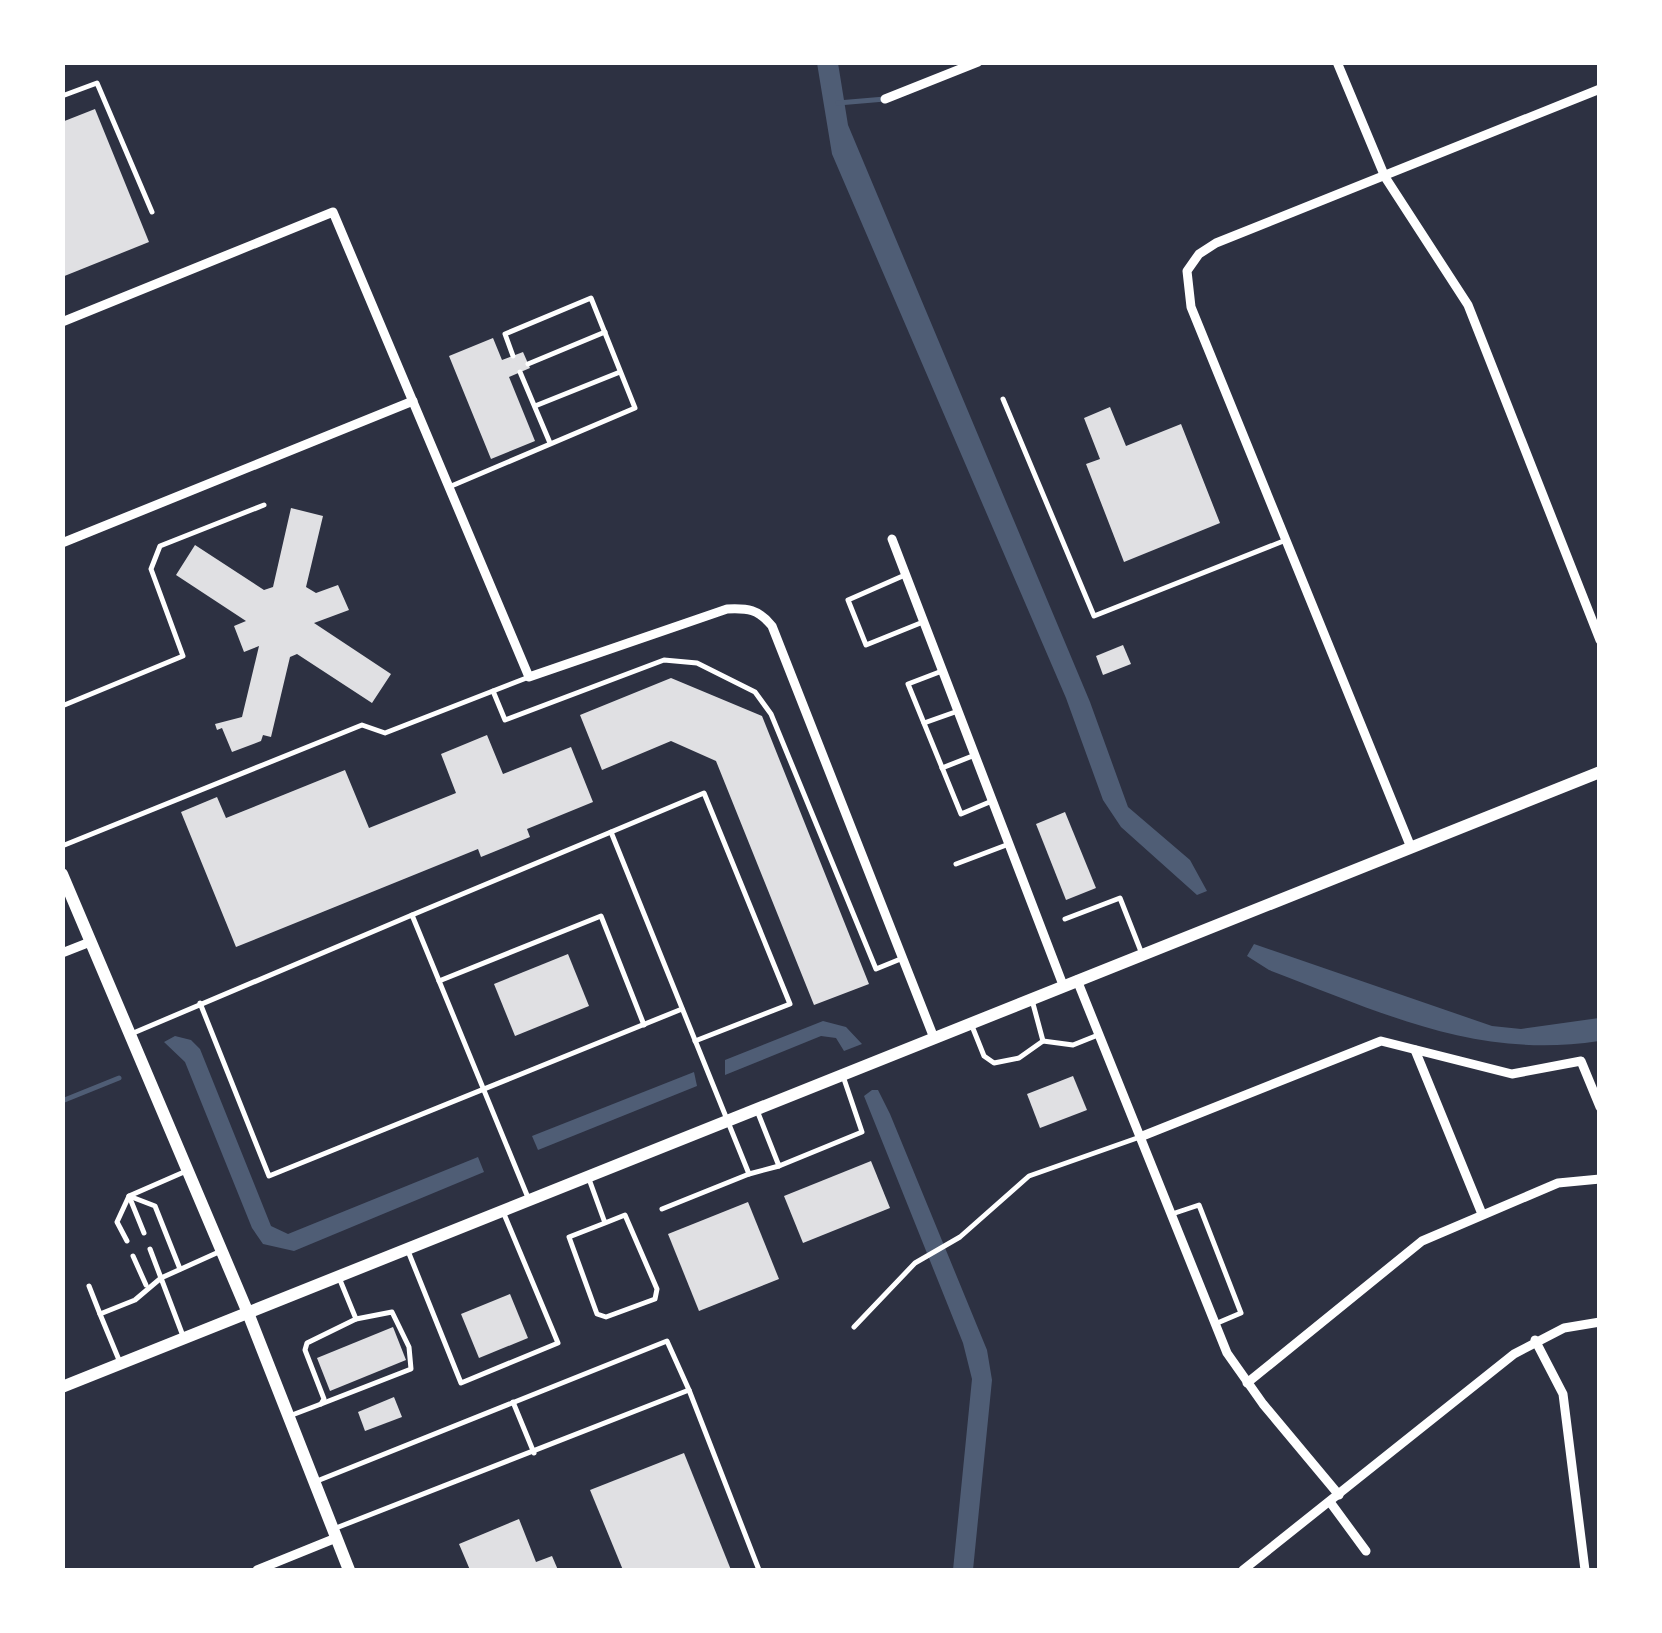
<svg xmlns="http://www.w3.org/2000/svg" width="1662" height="1633" viewBox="0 0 1662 1633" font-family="Overpass,sans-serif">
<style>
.water{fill:#4f5d75}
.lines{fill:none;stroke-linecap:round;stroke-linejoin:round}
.stream{stroke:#4f5d75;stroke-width:5}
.building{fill:#e0e0e3}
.service{stroke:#fff;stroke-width:5}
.minor{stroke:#fff;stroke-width:9}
.secondary{stroke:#fff;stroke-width:12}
</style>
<rect width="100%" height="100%" fill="#2d3142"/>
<g class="water">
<path d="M817,63h21l10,62 242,577 38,105 62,53 17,31 -10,4 -76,-68 -18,-27 -37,-102 -234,-544z"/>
<path d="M1254,944l238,82 29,3 78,-11v23c-123,19 -218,-29 -330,-71l-22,-14z"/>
<path d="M823,1021l23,6 16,17 -18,7 -8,-13 -15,-2 -96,39v-15z"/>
<path d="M175,1036l16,4 9,9 71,177 17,8 190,-77 6,15 -190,79 -31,-7 -11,-16 -67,-166 -21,-20z"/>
<path d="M694,1072l3,14 -159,64 -6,-14z"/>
<path d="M872,1090h6l12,24 97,236 5,30 -19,190h-20l19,-191 -9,-36 -99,-247z"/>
</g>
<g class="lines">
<g class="stream">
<path d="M838,103l47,-4"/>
<path d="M62,1101l57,-23"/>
</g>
</g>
<g class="building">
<path d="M95,109l54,133 -87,35v-155z"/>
<path d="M493,338l9,22 21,-8 7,16 -21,9 26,64 -44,18 -42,-103z"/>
<path d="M1110,407l16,39 55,-22 39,99 -96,39 -38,-98 14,-5 -16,-41z"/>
<path d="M291,508l32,8 -17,71 10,6 22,-8 11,25 -35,13 77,51 -19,29 -75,-49 -7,3 -19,80 -8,-2 -2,6 -29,11 -10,-24 -5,2 -2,-6 27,-7 17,-71 -15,6 -10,-26 12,-5 -70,-46 19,-30 69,45 9,-3z"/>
<path d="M1123,645l8,19 -28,11 -7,-19z"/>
<path d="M671,678l91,38 107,268 -55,21 -98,-244 -45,-20 -69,29 -22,-55z"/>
<path d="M487,735l16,39 68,-27 22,55 -66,27 3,8 -49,20 -3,-8 -242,98 -55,-135 36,-15 9,21 119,-48 24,58 87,-35 -15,-39z"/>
<path d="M1065,812l31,76 -30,12 -30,-76z"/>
<path d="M568,954l21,52 -74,30 -21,-52z"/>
<path d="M1073,1076l14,34 -47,18 -13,-34z"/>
<path d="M871,1161l19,47 -87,35 -19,-47z"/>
<path d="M748,1202l31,77 -80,32 -31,-77z"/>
<path d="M510,1294l18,44 -49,20 -18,-44z"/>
<path d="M393,1327l13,33 -76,31 -13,-33z"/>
<path d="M394,1397l8,20 -37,14 -7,-19z"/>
<path d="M684,1453l47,117h-108l-33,-80z"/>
<path d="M519,1519l17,43 16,-6 6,14h-88l-11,-26z"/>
</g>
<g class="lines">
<g class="service">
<path d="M62,96l35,-13 55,129"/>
<path d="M528,364l77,-32"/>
<path d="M520,372l30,71"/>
<path d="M1003,399l91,217 192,-76"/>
<path d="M535,406l85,-34"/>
<path d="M449,487l186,-79 -44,-110 -86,36 8,22"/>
<path d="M905,575l-57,25 18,45 57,-23"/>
<path d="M942,671l-34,13 53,130 31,-13"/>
<path d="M493,691l12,29 159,-60 33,3 58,29 16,22 105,255 27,-11"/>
<path d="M62,706l121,-50 -32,-87 9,-23 104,-41"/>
<path d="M924,723l34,-12"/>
<path d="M942,768l33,-13"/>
<path d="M611,832l93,-39 86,211 -95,37"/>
<path d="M62,846l300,-121 23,8 144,-56"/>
<path d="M956,864l53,-20"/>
<path d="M412,915l199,-83 138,342 30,-8"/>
<path d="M1065,919l55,-21 22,56"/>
<path d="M439,981l162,-65 43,109"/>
<path d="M200,1003l69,173 413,-167"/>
<path d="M972,1026l12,30 10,7 25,-5 24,-17 -11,-41"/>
<path d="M131,1034l281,-119 117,285"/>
<path d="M1043,1041l30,4 25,-10"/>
<path d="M758,1113l21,53 83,-34 -18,-53"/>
<path d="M589,1179l16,44 -36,14 28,77 9,3 49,-18 2,-10 -32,-74 -20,8"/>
<path d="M662,1209l87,-35"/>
<path d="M1172,1214l27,-9 42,108 -26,11"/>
<path d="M144,1233l-15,-37 55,-24"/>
<path d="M127,1241l-10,-19 12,-26 26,10 25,63"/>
<path d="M150,1249l11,29 60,-27"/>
<path d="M408,1251l53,132 97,-40 -54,-129"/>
<path d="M133,1256l13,29"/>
<path d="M89,1286l11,28"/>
<path d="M854,1327l61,-64 45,-26 69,-61 111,-39"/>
<path d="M119,1360l-19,-46 35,-14 26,-22 22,58"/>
<path d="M689,1390l70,180"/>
<path d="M513,1402l21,51"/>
<path d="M321,1404l90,-35 -2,-22 -17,-35 -36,7"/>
<path d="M292,1415l29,-11 3,-5 -19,-49 2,-7 49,-24 -16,-39"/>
<path d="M317,1481l350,-140 22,49 -353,138"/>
</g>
<g class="minor">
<path d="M1337,62l48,115 83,128 132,335"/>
<path d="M885,99l93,-37"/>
<path d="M62,322l271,-110 196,465 198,-68c21,-1 31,0 45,17l162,412"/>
<path d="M892,539l171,446"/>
<path d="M62,543l351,-142"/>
<path d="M1410,845l-219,-538 -4,-36 12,-17 17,-11 384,-154"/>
<path d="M62,953l28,-11"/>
<path d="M1077,980l150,373 36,51 76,91"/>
<path d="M1415,1050l67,164"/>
<path d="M1140,1137l241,-96 131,33 69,-13 19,46"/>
<path d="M1535,1340l28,54 22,176"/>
<path d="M1247,1383l175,-142 136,-58 42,-4"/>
<path d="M1330,1502l36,49"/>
<path d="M257,1570l79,-32"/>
<path d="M1243,1570l271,-216 50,-26 36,-6"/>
</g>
<g class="secondary">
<path d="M62,874l186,439 101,257"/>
<path d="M62,1387l1538,-615"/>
</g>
</g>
<rect width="1662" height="1633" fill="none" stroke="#ffffff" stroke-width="130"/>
</svg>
